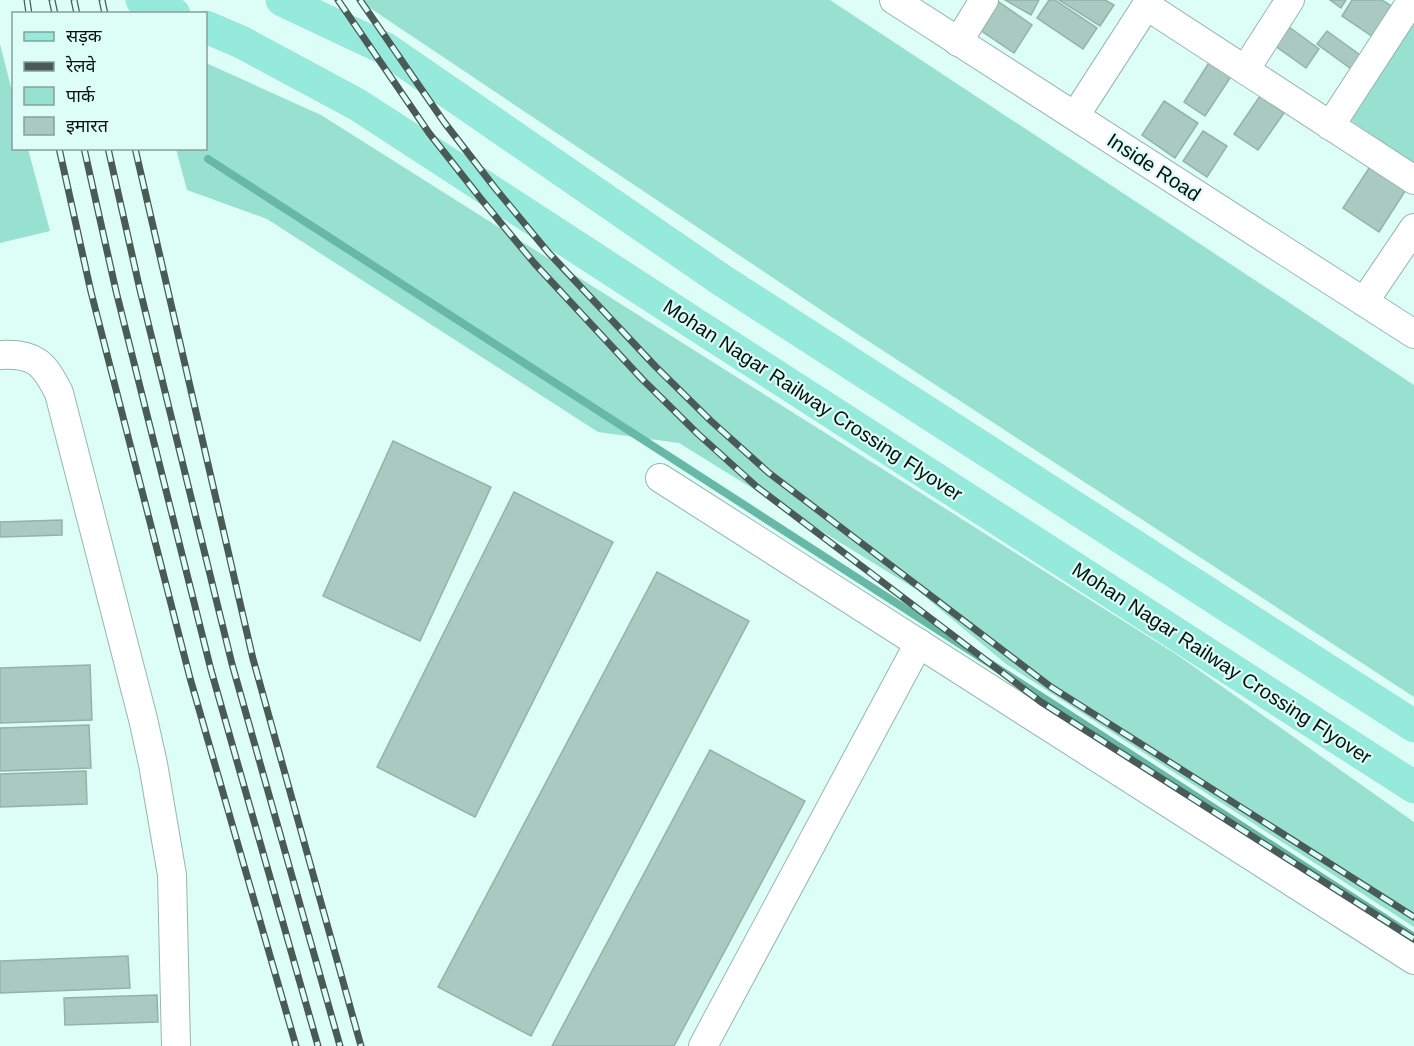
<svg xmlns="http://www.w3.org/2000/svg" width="1414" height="1046" viewBox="0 0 1414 1046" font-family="Arial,'Noto Sans Devanagari',sans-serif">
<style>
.green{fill:#98e1d1}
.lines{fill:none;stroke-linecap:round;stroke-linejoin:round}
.stream{stroke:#67b8a7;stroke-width:8}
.building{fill:#a9c9c1;stroke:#92b2aa;stroke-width:1.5}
.minor-casing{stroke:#96b6ae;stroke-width:30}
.major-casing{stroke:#fff;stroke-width:34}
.minor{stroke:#fff;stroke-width:28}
.major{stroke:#95eadb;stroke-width:33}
.rail-casing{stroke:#495a57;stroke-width:7}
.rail{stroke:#ddfef6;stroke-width:4.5;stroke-dasharray:14;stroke-linecap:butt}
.labels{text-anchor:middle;stroke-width:4.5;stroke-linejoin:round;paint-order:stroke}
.street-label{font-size:20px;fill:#06110f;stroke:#ddfef6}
</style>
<rect width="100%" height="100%" fill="#ddfef6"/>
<g class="green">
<path d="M358,0h472l584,385v312l-581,-379z"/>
<path d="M1414,17v146l-67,-45z"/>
<path d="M0,44l13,51 1,53 14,1 22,82 -50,12z"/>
<path d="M206,63l115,52 855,539 238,168v105l-408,-263 -89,-74 -238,-147 -81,-11 -331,-213 -80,-29 -11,-41 30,-1z"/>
</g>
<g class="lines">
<path class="stream" d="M208,159l1206,778"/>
</g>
<g class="building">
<path d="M996,0l36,25 -18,28 -37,-25z"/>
<path d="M1005,0h34l-8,15z"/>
<path d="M1049,0h6l42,28 -14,21 -46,-31z"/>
<path d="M1059,0h46l9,5 -14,21z"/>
<path d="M1330,0h16l-5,8z"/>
<path d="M1352,0h30l17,11 -20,30 -37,-25z"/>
<path d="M1285,24l34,25 -13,19 -35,-25z"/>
<path d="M1327,31l40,29 -9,14 -41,-30z"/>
<path d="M1210,61l22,14 -27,41 -21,-14z"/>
<path d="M1260,96l24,17 -26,37 -24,-16z"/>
<path d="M1164,101l34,22 -23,35 -33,-23z"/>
<path d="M1203,131l24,15 -20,31 -24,-16z"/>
<path d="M1371,165l36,23 -28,44 -36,-24z"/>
<path d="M393,441l98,46 -71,154 -97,-45z"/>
<path d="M514,492l99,50 -138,275 -98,-50z"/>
<path d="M62,520v15l-62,2v-15z"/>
<path d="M657,572l92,49 -218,415 -93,-49z"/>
<path d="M90,665l2,55 -92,3v-55z"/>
<path d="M89,725l2,43 -91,3v-43z"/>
<path d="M710,750l95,51 -131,245h-122z"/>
<path d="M86,771l1,33 -87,3v-33z"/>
<path d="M128,956l2,32 -130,5v-32z"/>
<path d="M157,995l1,27 -93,3 -1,-27z"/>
</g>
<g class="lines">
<g class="minor-casing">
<g id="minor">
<path d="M894,0l520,334"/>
<path d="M1147,6l267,174"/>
<path d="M958,42l26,-42"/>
<path d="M1245,70l45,-70"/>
<path d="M1075,116l75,-116"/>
<path d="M1330,126l82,-126"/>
<path d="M1364,302l50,-74"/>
<path d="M0,355c35,-2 44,8 59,38l84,326 10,45 19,111 4,171"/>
<path d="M660,478l754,482"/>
<path d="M703,1046l216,-403"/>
</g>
</g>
<g class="major-casing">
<g id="major">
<path d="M142,0l32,14"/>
<path d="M282,0l104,49 337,232 691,445"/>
<path d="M206,27l35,15 117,63 337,219 719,463"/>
</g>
</g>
<use href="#minor" class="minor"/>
<use href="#major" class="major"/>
<g class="rail-casing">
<g id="rail">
<path d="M27,0l2,14"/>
<path d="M52,0l3,14"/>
<path d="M74,0l3,14"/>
<path d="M102,0l3,14"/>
<path d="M338,0l91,133 52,66 54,65 107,115 56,55 59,53 284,215 373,237"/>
<path d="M360,0l84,122 51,66 53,64 107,114 56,55 58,52 282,214 363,230"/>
<path d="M59,148l32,144 99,386 106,368"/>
<path d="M84,148l32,143 95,379 107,376"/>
<path d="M108,148l32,142 92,374 108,382"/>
<path d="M135,148l118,511 108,387"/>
</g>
</g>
<use href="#rail" class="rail"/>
</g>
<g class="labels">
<g class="street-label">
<text transform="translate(1154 167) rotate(33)" y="7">Inside Road</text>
<text transform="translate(813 400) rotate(33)" y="7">Mohan Nagar Railway Crossing Flyover</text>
<text transform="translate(1222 663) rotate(33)" y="7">Mohan Nagar Railway Crossing Flyover</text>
</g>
</g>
<rect x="12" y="12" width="195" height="138" fill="#ddfef6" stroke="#879f9a" stroke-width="1.5"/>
<rect x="24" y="32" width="30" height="9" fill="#95eadb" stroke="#879f9a" stroke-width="1.5"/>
<text x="66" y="42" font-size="18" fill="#06110f">सड़क</text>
<rect x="24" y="62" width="30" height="9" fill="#495a57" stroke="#879f9a" stroke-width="1.5"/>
<text x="66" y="72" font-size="18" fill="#06110f">रेलवे</text>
<rect x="24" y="87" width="30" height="18" fill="#98e1d1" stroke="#879f9a" stroke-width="1.5"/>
<text x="66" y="102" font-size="18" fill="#06110f">पार्क</text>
<rect x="24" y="117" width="30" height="18" fill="#a9c9c1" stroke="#879f9a" stroke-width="1.5"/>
<text x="66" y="132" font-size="18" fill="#06110f">इमारत</text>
</svg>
